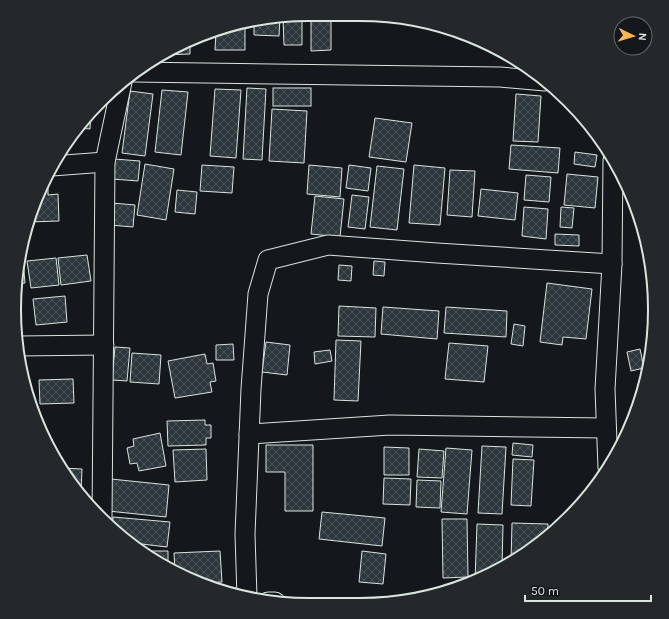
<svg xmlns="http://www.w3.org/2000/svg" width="669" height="619" viewBox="0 0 669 619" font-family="Karla,sans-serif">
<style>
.building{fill:url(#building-cross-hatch);stroke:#d8e6dc}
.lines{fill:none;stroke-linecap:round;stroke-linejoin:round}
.minor-casing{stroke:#d8e6dc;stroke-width:21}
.minor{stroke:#14181c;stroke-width:19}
.rim{fill:none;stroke:#d8e6dc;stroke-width:2}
</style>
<defs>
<pattern id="building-cross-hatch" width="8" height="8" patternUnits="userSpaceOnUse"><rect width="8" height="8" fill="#2c363c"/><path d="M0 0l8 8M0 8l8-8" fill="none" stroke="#4a5358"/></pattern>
</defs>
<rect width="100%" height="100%" fill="#14181c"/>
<g class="building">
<path d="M311,14l20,1v35l-20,1z"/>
<path d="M302,15v30h-18l-1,-28z"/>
<path d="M280,17l-1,19 -25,-1v-16z"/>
<path d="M385,18l30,2 -1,4 -29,-4z"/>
<path d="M245,22v28h-30l1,-18z"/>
<path d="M190,41v13l-28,1 17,-11z"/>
<path d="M247,88l19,1 -4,71 -19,-1z"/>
<rect x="273" y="88" width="38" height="18"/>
<path d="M215,89l26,1 -5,68 -26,-2z"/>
<path d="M162,90l26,2 -7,63 -26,-3z"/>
<path d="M130,91l23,3 -8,62 -23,-3z"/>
<path d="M516,94l25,2 -3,46 -25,-1z"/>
<path d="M272,109l35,2 -3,52 -35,-2z"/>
<path d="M91,111l-1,18 -12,-1 9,-13z"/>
<path d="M375,118l37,5 -6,39 -37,-5z"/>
<path d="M511,145l49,3 -2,25 -49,-4z"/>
<path d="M575,152l22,3 -2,12 -21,-3z"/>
<path d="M114,159l26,2 -2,20 -26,-2z"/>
<path d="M145,164l29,5 -8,51 -29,-5z"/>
<path d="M202,165l32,2 -2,26 -32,-2z"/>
<path d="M309,165l33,3 -2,29 -33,-3z"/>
<path d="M349,165l22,3 -3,23 -22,-3z"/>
<path d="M414,165l31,3 -5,57 -31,-2z"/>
<path d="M377,166l27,3 -7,61 -27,-3z"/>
<path d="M450,170l25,1 -3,46 -25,-2z"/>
<path d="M567,174l31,3 -3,31 -31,-3z"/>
<path d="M526,175l25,2 -2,25 -25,-2z"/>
<path d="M43,187h5v8l10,-1 1,27 -31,1z"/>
<path d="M481,189l37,4 -3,27 -37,-4z"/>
<path d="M177,190l20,2 -2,22 -20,-2z"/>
<path d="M352,195l17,2 -4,32 -17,-2z"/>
<path d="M315,196l29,3 -4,38 -29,-3z"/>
<path d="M112,203l23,2 -2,22 -23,-2z"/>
<path d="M524,207l24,2 -2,30 -24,-3z"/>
<path d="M561,207l13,1 -2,20 -12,-1z"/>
<path d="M555,234l24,1v11l-24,-1z"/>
<path d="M87,255l4,26 -30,4 -3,-27z"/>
<path d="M56,258l3,27 -28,3 -4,-27z"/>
<path d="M23,261l2,22 -9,1 3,-22z"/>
<path d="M374,261l11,1 -1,14 -11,-1z"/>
<path d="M339,265l13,1 -1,15 -13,-1z"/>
<path d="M547,283l45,6 -6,50 -23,-2 -1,8 -22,-3z"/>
<path d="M65,296l2,26 -31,3 -3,-26z"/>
<path d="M339,306l37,2 -1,29 -37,-1z"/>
<path d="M383,307l56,4 -2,28 -56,-5z"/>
<path d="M446,307l61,4 -1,26 -62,-4z"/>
<path d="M514,324l11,2 -2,20 -12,-2z"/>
<path d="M336,340l25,1 -3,60 -24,-1z"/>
<path d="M266,342l24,3 -3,30 -25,-3z"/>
<path d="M449,343l39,3 -4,36 -39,-3z"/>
<path d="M233,344l1,16h-18v-15z"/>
<path d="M115,347l15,1 -3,33 -15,-1z"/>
<path d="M640,349l4,19 -13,3 -4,-19z"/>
<path d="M330,350l2,11 -17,3 -1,-12z"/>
<path d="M132,353l29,2 -2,29 -29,-2z"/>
<path d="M205,354l2,10 6,-1 3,18 -6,1 2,10 -37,6 -7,-37z"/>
<path d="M73,379l1,24 -34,1 -1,-24z"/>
<path d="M26,389h5v17z"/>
<path d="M205,420v5h6v13h-5v7l-38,1 -1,-25z"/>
<path d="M160,433l6,33 -27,5 -2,-8 -7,1 -3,-16 7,-2 -1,-7z"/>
<path d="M513,443l20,2 -1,12 -20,-2z"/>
<path d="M266,445h47v66h-28v-39h-19z"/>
<path d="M482,446l24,1 -4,67 -24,-1z"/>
<path d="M384,447l25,1v27h-25z"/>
<path d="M446,448l26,2 -5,64 -26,-2z"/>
<path d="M206,449l1,31 -32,2 -2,-32z"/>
<path d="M419,449l25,2 -2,27 -25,-1z"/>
<path d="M513,459l21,1 -3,46 -20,-1z"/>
<path d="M61,468l21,1 -1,23h-2z"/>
<path d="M384,478l27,1 -1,26 -27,-1z"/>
<path d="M111,479l58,6 -3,32 -58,-6z"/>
<path d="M417,480l24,1 -1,27 -24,-1z"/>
<path d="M322,512l63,6 -3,28 -63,-7z"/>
<path d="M113,517l57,5 -3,25 -34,-4 -21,-16z"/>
<path d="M442,519h25l1,58 -25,1z"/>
<path d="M512,523l36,1v11l-25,20 -12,7z"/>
<path d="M477,524l26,1 -1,42 -27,14z"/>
<path d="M142,551h26v17l-6,-3z"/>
<path d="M220,551l2,31 -21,1 -26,-12 -1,-18z"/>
<path d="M362,551l24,3 -3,30 -24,-2z"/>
</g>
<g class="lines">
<g class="minor-casing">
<g id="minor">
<path d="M134,72l366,5 45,4"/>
<path d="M52,166l53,-4"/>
<path d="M18,346l86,-1"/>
<path d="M249,434l141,-9 216,3"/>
<path d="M608,468l-3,-79 7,-125 1,-104"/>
<path d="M102,520l3,-358 17,-80"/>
<path d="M247,597l-2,-63 6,-145 7,-95 10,-34 60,-15 109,8 175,11"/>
<path d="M268,602h7"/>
</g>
</g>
<use href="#minor" class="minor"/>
</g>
<path d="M0 0H669V619H0ZM309 21H360A288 288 0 0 1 648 309V310A288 288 0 0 1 360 598H309A288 288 0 0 1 21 310V309A288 288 0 0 1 309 21Z" fill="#24282b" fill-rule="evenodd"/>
<path class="rim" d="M309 21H360A288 288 0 0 1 648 309V310A288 288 0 0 1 360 598H309A288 288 0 0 1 21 310V309A288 288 0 0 1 309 21Z"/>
<g transform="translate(633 36) rotate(95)"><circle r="19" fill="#14181c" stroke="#626a69"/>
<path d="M0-3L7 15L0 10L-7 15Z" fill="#ffb74d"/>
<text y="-6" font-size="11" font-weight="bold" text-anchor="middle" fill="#d8e6dc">N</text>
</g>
<path d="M525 595v6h126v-6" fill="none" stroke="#d8e6dc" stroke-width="2"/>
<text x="531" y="595" font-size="12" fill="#d8e6dc" stroke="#14181c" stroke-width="3" paint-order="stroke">50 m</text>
</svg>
